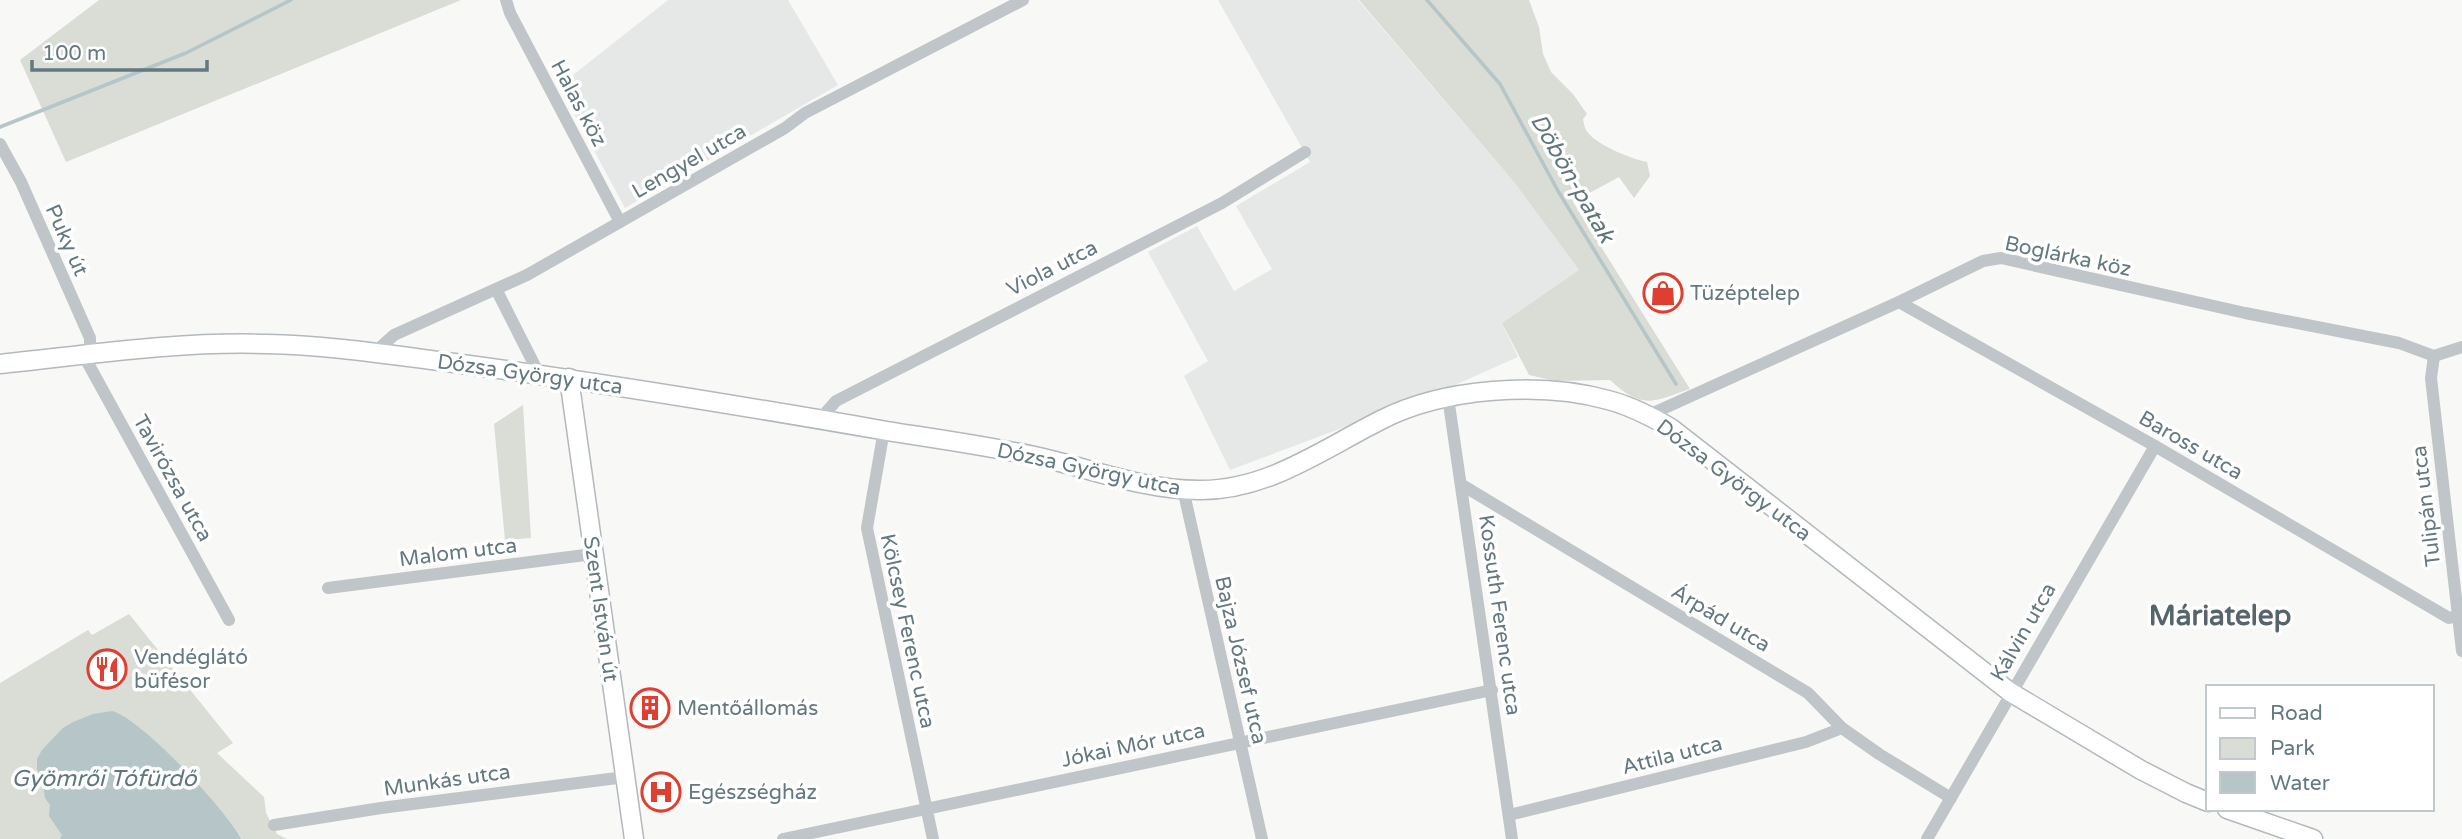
<svg xmlns="http://www.w3.org/2000/svg" width="2462" height="839" viewBox="0 0 2462 839" font-family="'Varela Round',sans-serif">
<style>
.built{fill:#e6e8e7}
.green{fill:#d9ddd5}
.water{fill:#b6c5c7}
.lines{fill:none;stroke-linecap:round;stroke-linejoin:round}
.stream{stroke:#b6c5c7;stroke-width:3.5}
.secondary-casing{stroke:#b2b9bc;stroke-width:21}
.street{stroke:#bfc5c8;stroke-width:12}
.secondary{stroke:#fff;stroke-width:18}
.labels{text-anchor:middle;stroke-width:7;stroke-linejoin:round;paint-order:stroke}
.street-label{font-size:21px;fill:#647880;stroke:#fff}
.poi-label{font-size:21px;fill:#647880;stroke:#fff;text-anchor:start}
.water-label{font-size:23px;font-style:italic;fill:#5f777a;stroke:#fff}
.district-label{font-size:28px;font-weight:bold;fill:#56656b;stroke:#fff}
</style>
<rect width="100%" height="100%" fill="#f8f8f6"/>
<g class="built">
<path d="M668,0h120l50,85 -213,123 -66,-122z"/>
<path d="M1218,0h140l156,182 65,88 -77,53 16,34 -72,32 -216,81 -46,-94 24,-15 -60,-109 49,-26 37,65 38,-22 -36,-63 74,-44z"/>
</g>
<g class="green">
<path d="M99,0h362l-395,162 -46,-102z"/>
<path d="M1359,0h170l10,27 4,27 8,18 22,22 14,20 -4,5c1,4 1,8 3,11 8,14 45,29 61,32l3,14 -16,22 -15,-21 -46,25 117,187c-38,13 -48,21 -80,-9l-55,1 -26,-6 -27,-52 77,-53 -65,-88z"/>
<path d="M523,405l8,133 -26,2 -11,-116z"/>
<path d="M129,614l104,129 -16,10 47,44 2,16 11,21 10,5h-287v-156l88,-53 4,5z"/>
</g>
<path class="water" d="M112,711c29,7 115,100 129,128h-181l2,-4 -13,-19 1,-11 -5,-7 -2,-13 -6,-16v-10l5,-9 21,-22 10,-6 20,-8z"/>
<g class="lines">
<g class="stream">
<path d="M1427,0l73,84 58,107 118,193"/>
<path d="M0,127l186,-74 105,-53"/>
</g>
<g class="secondary-casing">
<g id="secondary">
<path d="M0,364c87,-9 179,-23 266,-20 62,1 125,11 188,19 145,19 289,43 433,68 51,8 102,15 152,26 53,12 105,33 160,33 68,1 124,-41 182,-70 62,-32 160,-39 227,-20 23,6 42,16 63,28l339,264 131,78 45,23 22,9"/>
<path d="M569,378l65,461"/>
<path d="M2227,809l86,30"/>
</g>
</g>
<g class="street">
<path d="M506,0l4,13 110,209"/>
<path d="M0,144l21,38 69,156v17"/>
<path d="M496,289l43,85"/>
<path d="M1899,302l256,144 294,172 13,-3"/>
<path d="M374,353l20,-18 133,-60 258,-147 20,-15 218,-113"/>
<path d="M84,356l145,264"/>
<path d="M2434,356l-3,22 31,273"/>
<path d="M1448,397l64,442"/>
<path d="M1649,415l250,-113 84,-41 18,-3 244,55 154,30 35,13 28,-9"/>
<path d="M820,419l16,-18 386,-198 83,-51"/>
<path d="M884,430l-17,98 66,311"/>
<path d="M1462,485l346,208 34,35 37,26 72,44"/>
<path d="M1183,489l79,350"/>
<path d="M328,588l265,-34"/>
<path d="M1509,815l297,-73 36,-14"/>
<path d="M274,825l107,-17 244,-31"/>
<path d="M783,839l709,-149"/>
<path d="M1927,839l228,-393"/>
</g>
<use href="#secondary" class="secondary"/>
</g>
<defs>
<g id="shop-ring" transform="scale(2.0125)"><circle r="9.5" fill="#fff" stroke="#de3f30" stroke-width="1.5"/><path d="M-5-2.5h2.3a2.7 3.5 0 0 1 5.4 0H5L5.5 6h-11ZM-1.5-2.5h3a1.5 2.3 0 0 0-3 0Z" fill="#de3f30"/></g>
<g id="restaurant-ring" transform="scale(2.0125)"><circle r="9.5" fill="#fff" stroke="#de3f30" stroke-width="1.5"/><path d="M-5-6h1v4h1v-4h1v4h1v-4h1v5L-1.5 .5V6h-2V.5L-5-1ZM5-6V6H3V1.5H1.5Q1.5-4 5-6Z" fill="#de3f30"/></g>
<g id="building-ring" transform="scale(2.0125)"><circle r="9.5" fill="#fff" stroke="#de3f30" stroke-width="1.5"/><path d="M-4-6H4V6H1V3H-1V6H-4ZM-2.5-4.3h1.7v1.8h-1.7ZM.8-4.3h1.7v1.8H.8ZM-2.5-1h1.7V.8h-1.7ZM.8-1h1.7V.8H.8Z" fill="#de3f30"/></g>
<g id="hospital-ring" transform="scale(2.0125)"><circle r="9.5" fill="#fff" stroke="#de3f30" stroke-width="1.5"/><path d="M-5-5h3v3.5h4V-5h3V5h-3V1.5h-4V5h-3Z" fill="#de3f30"/></g>
</defs>
<g fill-rule="evenodd">
<use href="#shop-ring" x="1663" y="293"/>
<use href="#restaurant-ring" x="107" y="669"/>
<use href="#building-ring" x="650" y="708"/>
<use href="#hospital-ring" x="661" y="792"/>
</g>
<g class="labels">
<g class="street-label">
<text transform="translate(579 103) rotate(62)" y="7">Halas köz</text>
<text transform="translate(689 161) rotate(-30)" y="7">Lengyel utca</text>
<text transform="translate(67 240) rotate(66)" y="7">Puky út</text>
<text transform="translate(2068 256) rotate(12)" y="7">Boglárka köz</text>
<text transform="translate(1052 268) rotate(-27)" y="7">Viola utca</text>
<text transform="translate(530 374) rotate(8)" y="7">Dózsa György utca</text>
<text transform="translate(2191 445) rotate(30)" y="7">Baross utca</text>
<text transform="translate(1089 469) rotate(12)" y="7">Dózsa György utca</text>
<text transform="translate(173 478) rotate(61)" y="7">Tavirózsa utca</text>
<text transform="translate(1734 480) rotate(37)" y="7">Dózsa György utca</text>
<text transform="translate(2426 506) rotate(-97)" y="7">Tulipán utca</text>
<text transform="translate(458 552) rotate(-7)" y="7">Malom utca</text>
<text transform="translate(601 609) rotate(82)" y="7">Szent István út</text>
<text transform="translate(1500 615) rotate(82)" y="7">Kossuth Ferenc utca</text>
<text transform="translate(1721 618) rotate(31)" y="7">Árpád utca</text>
<text transform="translate(908 631) rotate(78)" y="7">Kölcsey Ferenc utca</text>
<text transform="translate(2023 632) rotate(-60)" y="7">Kálvin utca</text>
<text transform="translate(1241 660) rotate(77)" y="7">Bajza József utca</text>
<text transform="translate(1133 745) rotate(-12)" y="7">Jókai Mór utca</text>
<text transform="translate(1672 755) rotate(-14)" y="7">Attila utca</text>
<text transform="translate(447 780) rotate(-8)" y="7">Munkás utca</text>
</g>
<g class="poi-label">
<text x="1690" y="300">Tüzéptelep</text>
<text x="134" y="664">Vendéglátó<tspan x="134" dy="24">büfésor</tspan></text>
<text x="677" y="715">Mentőállomás</text>
<text x="688" y="799">Egészségház</text>
</g>
<g class="water-label">
<text transform="translate(1573 178) rotate(60)" y="8">Döbön-patak</text>
<text x="104" y="786">Gyömrői Tófürdő</text>
</g>
<g class="district-label">
<text x="2220" y="625">Máriatelep</text>
</g>
</g>
<rect x="2206" y="685" width="228" height="126" fill="#ffffff" stroke="#c1c9cc" stroke-width="2"/>
<rect x="2220" y="708" width="35" height="10" fill="#ffffff" stroke="#c1c9cc" stroke-width="2"/>
<text x="2270" y="720" font-size="21" fill="#647880">Road</text>
<rect x="2220" y="738" width="35" height="21" fill="#d9ddd5" stroke="#c1c9cc" stroke-width="2"/>
<text x="2270" y="755" font-size="21" fill="#647880">Park</text>
<rect x="2220" y="772" width="35" height="21" fill="#b6c5c7" stroke="#c1c9cc" stroke-width="2"/>
<text x="2270" y="790" font-size="21" fill="#647880">Water</text>
<path d="M32 60v10h175v-10" fill="none" stroke="#647880" stroke-width="3.5"/>
<text x="42" y="60" font-size="21" fill="#647880" stroke="#ffffff" stroke-width="5" paint-order="stroke">100 m</text>
</svg>
